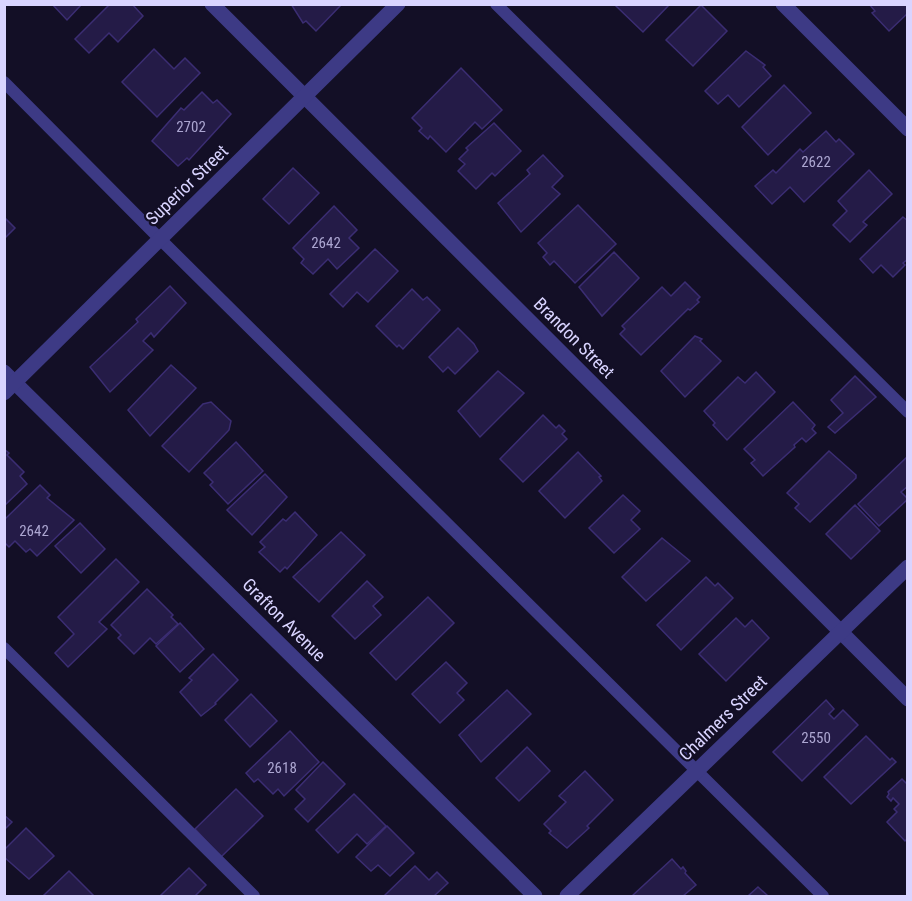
<svg xmlns="http://www.w3.org/2000/svg" width="912" height="901" viewBox="0 0 912 901" font-family="'Roboto Condensed',sans-serif">
<style>
.building{fill:#241b47;stroke:#3b2d73;stroke-width:1.5}
.lines{fill:none;stroke-linecap:round;stroke-linejoin:round}
.service{stroke:#3d3a85;stroke-width:12}
.minor{stroke:#3d3a85;stroke-width:15}
.labels{text-anchor:middle;stroke-width:4.5;stroke-linejoin:round;paint-order:stroke}
.number-label{font-size:15px;fill:#aca6d1}
.street-label{font-size:18px;fill:#d9d4ff;stroke:#130f26}
</style>
<rect width="100%" height="100%" fill="#130f26"/>
<g class="building">
<path d="M52,4h30l-15,16z"/>
<path d="M110,4h22l11,12 -25,26 -9,-9 -20,20 -14,-14z"/>
<path d="M291,4h51l-26,27 -10,-10 -3,2z"/>
<path d="M618,4h52l-27,28 -27,-26z"/>
<path d="M869,4h39v9l-19,18 -17,-18 3,-2z"/>
<path d="M701,5l26,26 -34,35 -27,-26z"/>
<path d="M154,49l20,20 11,-11 15,15 -43,44 -35,-35z"/>
<path d="M746,51l19,14 -2,2 8,9 -32,31 -11,-12 -10,9 -13,-13z"/>
<path d="M461,68l41,42 -20,19 -7,-7 -29,30 -16,-16 -2,3 -9,-8 3,-3 -10,-10z"/>
<path d="M784,85l27,28 -43,42 -26,-28z"/>
<path d="M202,92l11,11 4,-3 14,14 -42,46 -2,-2 -9,8 -26,-25 29,-33 3,2z"/>
<path d="M494,123l27,28 -26,25 -3,-3 -16,16 -18,-18 7,-7 -6,-5 9,-9 -2,-2z"/>
<path d="M826,131l10,11 3,-3 15,15 -50,48 -14,-15 -18,17 -17,-18 18,-16 3,3 24,-24 3,3z"/>
<path d="M543,155l20,21 -11,11 8,7 -39,38 -23,-29 32,-29 -3,-4z"/>
<path d="M293,168l26,25 -30,31 -26,-25z"/>
<path d="M869,170l23,24 -29,28 4,3 -17,17 -17,-17 14,-14 -9,-10z"/>
<path d="M578,205l38,39 -41,39 -21,-22 -4,4 -7,-8 4,-4 -9,-10z"/>
<path d="M334,206l23,24 -8,8 10,10 -22,21 -9,-10 -15,15 -12,-11 3,-4 -11,-11z"/>
<path d="M4,217l11,11 -11,11z"/>
<path d="M903,217l5,4v38l-5,4 2,2 -12,12 -12,-12 -8,8 -13,-14z"/>
<path d="M375,249l23,22 -30,31 -11,-10 -14,15 -13,-13z"/>
<path d="M614,252l25,26 -37,38 -23,-29z"/>
<path d="M685,282l15,15 -3,3 2,2 -9,8 -2,-1 -47,46 -21,-21 5,-5 -3,-3 40,-39 9,9z"/>
<path d="M170,286l16,17 -32,34 -3,-4 -8,8 10,9 -43,42 -20,-25 48,-45 -2,-3z"/>
<path d="M412,289l11,11 4,-3 13,13 -37,39 -4,-4 -2,2 -21,-21z"/>
<path d="M458,328l16,16 4,7 -23,23 -7,-7 -5,5 -14,-15z"/>
<path d="M695,336l7,3 -2,2 21,20 -36,36 -24,-26z"/>
<path d="M171,365l25,23 -46,48 -22,-26z"/>
<path d="M498,371l26,22 -44,44 -22,-26z"/>
<path d="M756,372l19,20 -48,48 -14,-15 2,-2 -11,-12 34,-34 7,6z"/>
<path d="M855,376l21,21 -41,36 -7,-6 15,-14 -12,-13z"/>
<path d="M211,402l20,19 -2,9 -40,42 -27,-26 41,-42z"/>
<path d="M793,402l22,23 -3,4 4,4 -10,9 -4,-4 -8,7 1,2 -32,29 -12,-13 4,-3 -11,-11z"/>
<path d="M543,415l13,13 3,-3 6,6 -3,3 5,5 -44,43 -23,-23z"/>
<path d="M236,442l27,29 -35,33 -18,-19 3,-3 -9,-9z"/>
<path d="M4,449l5,4 -2,2 17,17 -4,4 7,8 -23,22z"/>
<path d="M829,451l27,24v3l-46,44 -15,-14 4,-4 -12,-11z"/>
<path d="M578,452l23,24 -2,1 3,4 -37,37 -26,-27z"/>
<path d="M908,456v30l-7,6 7,7 -29,27 -21,-22z"/>
<path d="M265,474l22,23 -35,38 -25,-25z"/>
<path d="M40,485l10,10 -3,3 27,22 -37,36 -7,-7 -4,3 -11,-11 -6,6 -5,-5v-22z"/>
<path d="M623,495l17,16 -9,9 9,9 -26,24 -25,-25z"/>
<path d="M855,505l25,26 -29,28 -25,-25z"/>
<path d="M295,512l22,23 -30,34 -2,-2 -5,5 -21,-20 6,-5 -5,-5 23,-23 3,2z"/>
<path d="M80,523l25,26 -24,24 -26,-27z"/>
<path d="M341,532l24,23 -46,47 -26,-25z"/>
<path d="M662,538l28,23 -44,40 -24,-24z"/>
<path d="M116,559l23,23 -40,40 8,7 -39,38 -13,-14 19,-19 -16,-17z"/>
<path d="M706,577l9,9 3,-3 15,15 -52,52 -24,-25z"/>
<path d="M367,581l16,16 -10,9 8,9 -26,24 -23,-23z"/>
<path d="M147,589l26,26 -2,2 7,7 -22,20 -6,-6 -16,16 -16,-16 3,-3 -10,-10z"/>
<path d="M428,597l26,26 -58,57 -26,-27z"/>
<path d="M736,618l9,9 7,-7 17,18 -43,43 -27,-27z"/>
<path d="M180,623l24,26 -24,23 -24,-26z"/>
<path d="M213,654l25,26 -23,23 1,1 -15,12 -21,-24 12,-12 -3,-2z"/>
<path d="M446,662l21,21 -10,10 7,7 -24,23 -28,-29z"/>
<path d="M507,690l24,24 -50,48 -22,-27z"/>
<path d="M251,694l26,27 -27,26 -25,-27z"/>
<path d="M826,700l8,9 -5,5 5,5 9,-9 15,15 -56,56 -29,-29z"/>
<path d="M290,731l29,31 -35,34 -6,-7 -5,5 -15,-15 -4,3 -8,-9z"/>
<path d="M866,736l24,24 2,-2 4,4 -45,42 -27,-27z"/>
<path d="M527,747l23,24 -31,30 -23,-23z"/>
<path d="M323,762l22,22 -37,38 -13,-13 10,-10 -9,-9z"/>
<path d="M585,771l28,29 -26,26 2,2 -22,20 -18,-15 2,-2 -7,-7 22,-22 -7,-6z"/>
<path d="M902,779l6,6v53l-3,3 -18,-19 10,-10 -3,-3 5,-5 -6,-6 -2,3 -4,-4 2,-3 -1,-2z"/>
<path d="M236,789l27,27 -42,41 -26,-28z"/>
<path d="M354,794l32,32 -19,18 -10,-10 -19,19 -22,-23z"/>
<path d="M4,815l8,7 -8,8z"/>
<path d="M387,826l27,27 -24,23 -12,-11 -7,6 -15,-14z"/>
<path d="M26,828l28,28 -25,23 -25,-22v-7z"/>
<path d="M672,859l9,10 2,-2 3,4 -1,2 11,12 -13,11h-51z"/>
<path d="M415,866l14,14 8,-8 11,11 -14,13h-48l-1,-1z"/>
<path d="M189,868l17,17 -11,11h-35z"/>
<path d="M69,871l25,25h-51z"/>
<path d="M758,887l10,9h-20z"/>
</g>
<g class="lines">
<g class="service">
<path d="M496,4l412,408"/>
<path d="M4,82l156,157 663,657"/>
<path d="M4,648l250,248"/>
</g>
<g class="minor">
<path d="M212,4l696,695"/>
<path d="M783,4l125,125"/>
<path d="M4,372l531,524"/>
<path d="M4,393l394,-389"/>
<path d="M567,896l341,-329"/>
</g>
</g>
<g class="labels">
<g class="number-label">
<text x="191" y="132">2702</text>
<text x="816" y="167">2622</text>
<text x="326" y="248">2642</text>
<text x="34" y="536">2642</text>
<text x="816" y="743">2550</text>
<text x="282" y="773">2618</text>
</g>
<g class="street-label">
<text transform="translate(187 185) rotate(-44)" y="6">Superior Street</text>
<text transform="translate(574 338) rotate(45)" y="6">Brandon Street</text>
<text transform="translate(284 620) rotate(45)" y="6">Grafton Avenue</text>
<text transform="translate(723 718) rotate(-44)" y="6">Chalmers Street</text>
</g>
</g>
<rect width="912" height="901" fill="none" stroke="#d9d4ff" stroke-width="12"/>
</svg>
